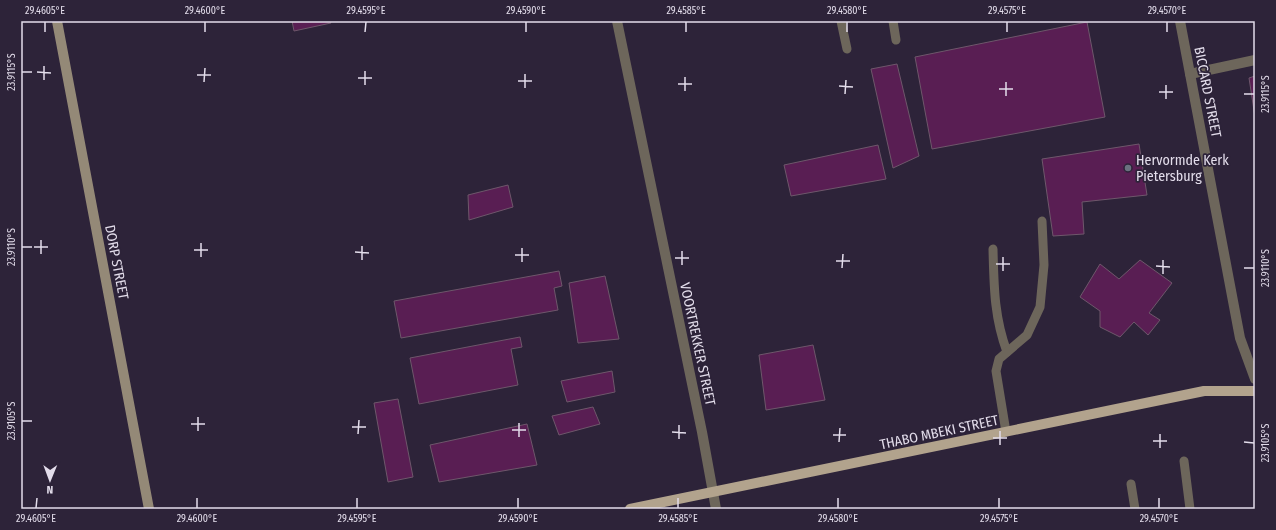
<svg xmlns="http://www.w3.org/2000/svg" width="1276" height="530" viewBox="0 0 1276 530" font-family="'Fira Sans Condensed',sans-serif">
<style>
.building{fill:#591e53;stroke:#6e576b}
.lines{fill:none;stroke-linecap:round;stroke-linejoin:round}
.lane{stroke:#6d665b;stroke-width:9}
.street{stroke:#6d665b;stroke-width:10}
.secondary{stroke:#948977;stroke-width:10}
.primary{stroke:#b2a38d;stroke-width:10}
.ticks{fill:none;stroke:#e3ddeb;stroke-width:1.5}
.worship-dot{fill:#6b7280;stroke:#2d2339;stroke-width:1.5}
.labels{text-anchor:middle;stroke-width:3.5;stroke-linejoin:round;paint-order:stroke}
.street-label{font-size:14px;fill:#e3ddeb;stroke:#2d2339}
.poi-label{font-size:14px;fill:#e3ddeb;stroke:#2d2339;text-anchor:start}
.neatline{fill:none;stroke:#e3ddeb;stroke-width:1.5}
.ticks-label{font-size:10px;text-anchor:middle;fill:#e3ddeb}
</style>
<rect width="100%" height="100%" fill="#2d2339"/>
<g class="building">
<path d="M292,21h38l1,2 -37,8z"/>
<path d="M1087,22l18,95 -173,32 -17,-92z"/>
<path d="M897,64l22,92 -26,12 -22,-99z"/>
<path d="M1255,76v41l-6,-39z"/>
<path d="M1139,144l8,51 -65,7 2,32 -31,2 -11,-77z"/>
<path d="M878,145l8,34 -95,17 -7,-31z"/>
<path d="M508,185l5,22 -44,13 -1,-25z"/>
<path d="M1140,260l32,23 -23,30 11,7 -12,15 -14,-13 -14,15 -20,-10v-16l-20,-14 20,-33 19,15z"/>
<path d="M559,271l3,15 -8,2 4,22 -157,28 -7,-37z"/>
<path d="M605,276l14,63 -41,4 -9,-60z"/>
<path d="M520,337l2,10 -11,2 7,36 -99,19 -9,-46z"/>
<path d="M813,345l12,55 -59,10 -7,-55z"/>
<path d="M612,371l3,21 -48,10 -6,-21z"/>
<path d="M398,399l15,78 -25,5 -14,-79z"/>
<path d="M593,407l7,17 -41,11 -7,-19z"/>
<path d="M527,424l10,41 -98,17 -9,-37z"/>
</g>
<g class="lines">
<g class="lane">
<path d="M841,21l6,28"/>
<path d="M893,21l3,19"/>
<path d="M993,249c1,37 1,68 14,103"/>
<path d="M1006,432l-10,-61 3,-12 28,-24 13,-28 4,-42 -2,-44"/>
<path d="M1184,461l6,48"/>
<path d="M1131,484l4,25"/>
</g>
<g class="street">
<path d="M617,21l85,411 14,77"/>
<path d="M1180,21l60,317 15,41"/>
<path d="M1190,74l65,-14"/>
</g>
<path class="secondary" d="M57,21l92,488"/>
<path class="primary" d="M630,509l574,-118h51"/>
</g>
<path class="ticks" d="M45,32v-10M205,32v-10M365,32l1,-10M526,32v-10M686,32v-10M847,32v-10M1007,32v-10M1167,32v-10M22,72h10M37,72l14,1M197,75h14M358,78h14M44,80v-14M518,81h14M204,82l1,-14M678,84h14M365,85v-14M839,86l14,1M525,88v-14M999,89h14M685,91v-14M1159,92h14M845,94l1,-14M1244,94h10M1006,96v-14M1166,99v-14M22,247h10M34,247h14M194,250h14M355,252l14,1M41,254v-14M515,255h14M201,257v-14M675,258h14M362,260v-14M836,261h14M522,262v-14M996,264h14M682,265v-14M1156,266l14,1M842,268l1,-14M1244,268h10M1003,271v-14M1163,274v-14M22,421h10M191,424h14M352,427h14M512,430h14M198,431v-14M672,432l14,1M358,434l1,-14M833,435h13M519,437v-14M993,438h14M679,439v-14M1153,441h14M839,442l1,-14M1244,442l10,1M1000,445v-14M1160,448v-14M36,508l1,-10M197,508v-10M357,508v-10M518,508v-10M678,508v-10M838,508v-10M999,508v-10M1159,508v-10"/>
<circle class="worship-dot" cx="1128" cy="168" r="4"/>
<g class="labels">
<g class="street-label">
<text transform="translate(1208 92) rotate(79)" y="5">BICCARD STREET</text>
<text transform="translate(117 262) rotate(79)" y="5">DORP STREET</text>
<text transform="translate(698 344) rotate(78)" y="5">VOORTREKKER STREET</text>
<text transform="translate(939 432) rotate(-12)" y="5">THABO MBEKI STREET</text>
</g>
<g class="poi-label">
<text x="1136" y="165">Hervormde Kerk<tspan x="1136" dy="16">Pietersburg</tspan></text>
</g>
</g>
<rect width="1276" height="530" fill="none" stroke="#2d2339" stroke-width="44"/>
<g transform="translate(50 480) rotate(181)" stroke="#2d2339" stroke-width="3" paint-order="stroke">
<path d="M0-3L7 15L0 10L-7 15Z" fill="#e3ddeb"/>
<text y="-6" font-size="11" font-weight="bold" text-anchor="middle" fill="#e3ddeb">N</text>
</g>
<rect x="22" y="22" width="1232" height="486" class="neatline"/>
<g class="ticks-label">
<text x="45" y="14">29.4605°E</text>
<text x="205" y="14">29.4600°E</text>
<text x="366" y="14">29.4595°E</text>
<text x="526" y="14">29.4590°E</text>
<text x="686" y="14">29.4585°E</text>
<text x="847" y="14">29.4580°E</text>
<text x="1007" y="14">29.4575°E</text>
<text x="1167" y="14">29.4570°E</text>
<text transform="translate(11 72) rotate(-90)" y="4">23.9115°S</text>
<text transform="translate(1265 94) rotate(-90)" y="4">23.9115°S</text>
<text transform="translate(11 247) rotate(-90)" y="4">23.9110°S</text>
<text transform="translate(1265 268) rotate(-90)" y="4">23.9110°S</text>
<text transform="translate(11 421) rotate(-90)" y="4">23.9105°S</text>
<text transform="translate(1265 443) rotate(-90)" y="4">23.9105°S</text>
<text x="36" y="522">29.4605°E</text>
<text x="197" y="522">29.4600°E</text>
<text x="357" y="522">29.4595°E</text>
<text x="518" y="522">29.4590°E</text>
<text x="678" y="522">29.4585°E</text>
<text x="838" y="522">29.4580°E</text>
<text x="999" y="522">29.4575°E</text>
<text x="1159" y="522">29.4570°E</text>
</g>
</svg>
